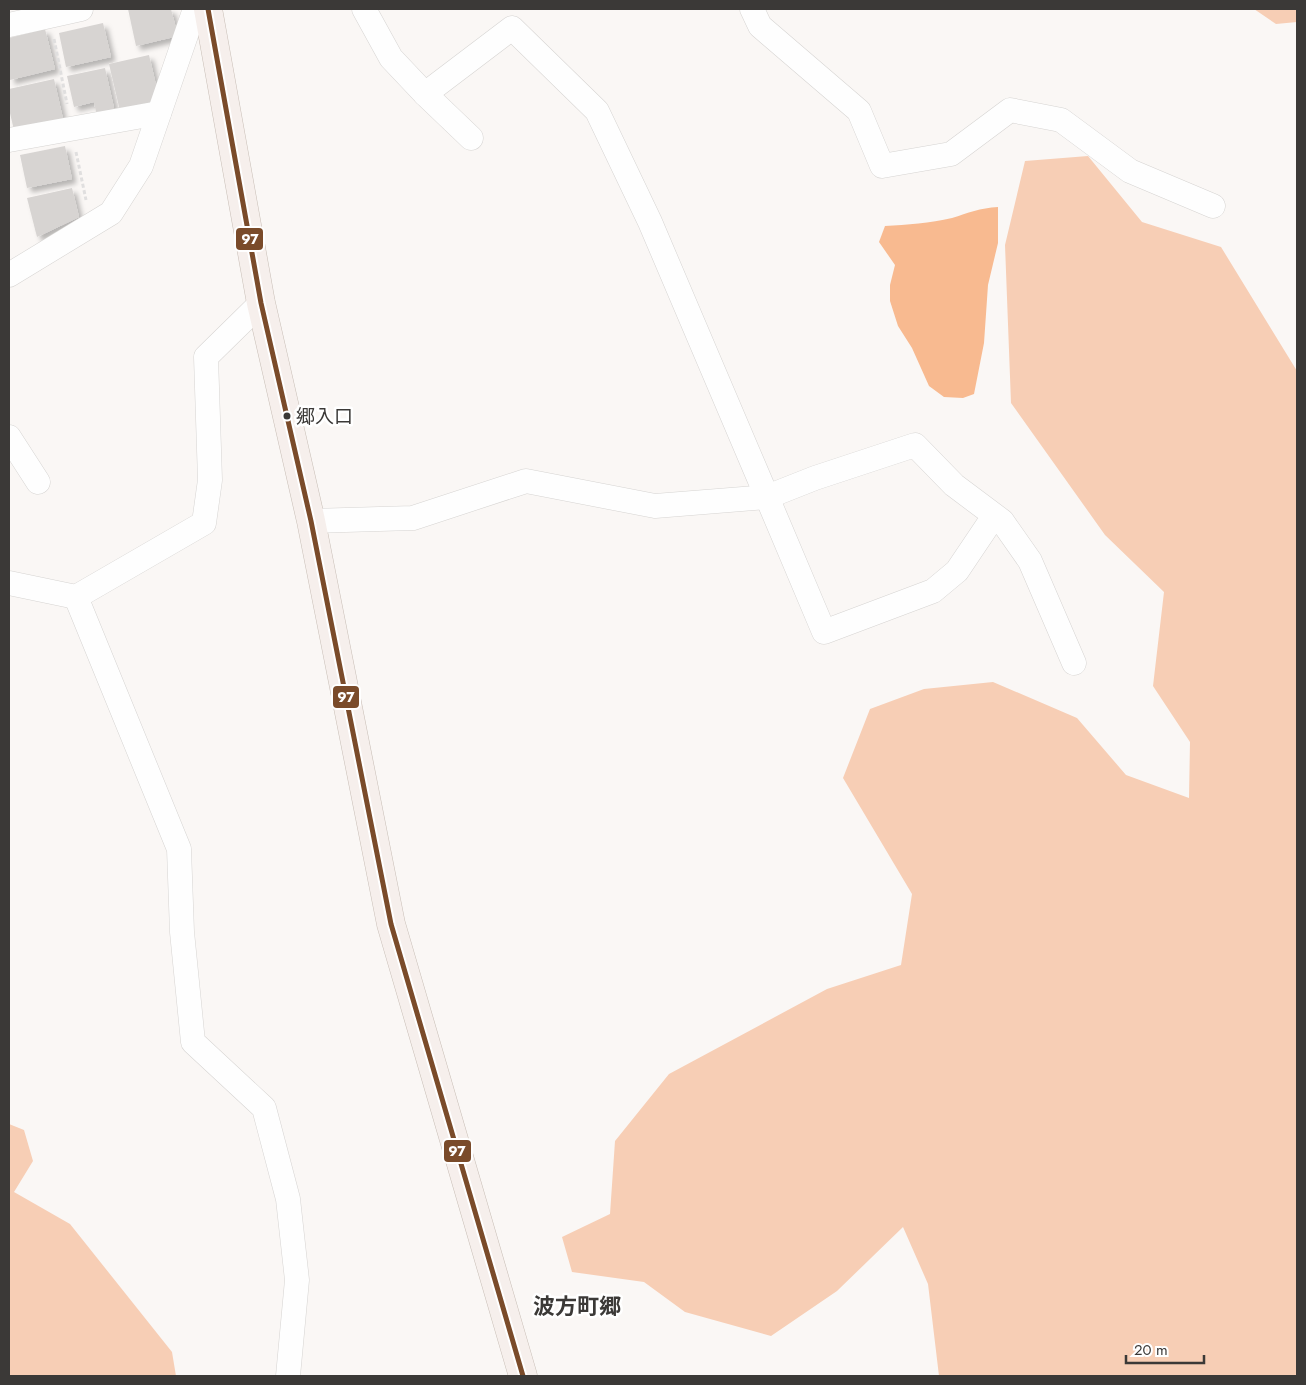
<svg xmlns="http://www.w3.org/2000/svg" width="1306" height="1385" viewBox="0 0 1306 1385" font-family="Jost,'Noto Sans JP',sans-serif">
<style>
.forest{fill:#f7ceb5}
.water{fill:#f8ba90}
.building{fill:#d7d4d2;filter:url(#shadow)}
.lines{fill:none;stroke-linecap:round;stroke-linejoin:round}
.minor-casing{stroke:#d6d4d2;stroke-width:25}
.primary-casing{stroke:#c7bdb5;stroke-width:29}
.path{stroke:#e0dfdf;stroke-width:3;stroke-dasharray:4 2.5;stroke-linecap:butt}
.minor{stroke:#fefefe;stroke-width:24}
.primary{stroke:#f6efec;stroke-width:28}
.bus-1-casing{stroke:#fff;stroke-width:9}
.bus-1{stroke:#7a4b2a;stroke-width:5}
.bus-dot{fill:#3b3937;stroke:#fff;stroke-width:2}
.labels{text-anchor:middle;stroke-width:5;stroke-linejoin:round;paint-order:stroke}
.bus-label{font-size:19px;fill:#3b3937;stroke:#fff;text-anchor:start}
.quarter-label{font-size:22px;font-weight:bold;fill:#3b3937;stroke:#fff}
.line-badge{stroke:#fff;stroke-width:2}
.badge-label{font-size:14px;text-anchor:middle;font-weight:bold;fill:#fff}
</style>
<defs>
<filter id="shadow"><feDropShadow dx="4.5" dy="4.5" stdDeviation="2.5" flood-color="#0004"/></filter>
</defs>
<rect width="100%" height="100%" fill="#faf7f5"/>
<g class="forest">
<path d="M1254,9h43v13l-21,2z"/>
<path d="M1088,156l54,66 79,25 76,124v1005h-358l-11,-92 -25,-57 -66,64 -66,45 -86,-24 -41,-30 -72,-10 -10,-35 48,-23 5,-73 54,-67 158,-85 74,-24 11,-71 -69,-116 27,-69 54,-20 69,-7 84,36 49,57 63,23 1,-56 -37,-56 11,-94 -59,-57 -94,-132 -6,-158 20,-84z"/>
<path d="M9,1124l15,6 9,31 -19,31 56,32 102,128 4,24h-167z"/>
</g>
<path class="water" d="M998,207v36l-10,42 -4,58 -10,51 -11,4 -19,-1 -15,-11 -17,-38 -14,-22 -8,-25v-16l5,-20 -16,-23 6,-16c22,-1 45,-3 67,-8 16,-5 28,-10 46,-11z"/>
<g class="building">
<path d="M128,9h43l7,27 -42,10z"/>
<path d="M103,23l8,34 -45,10 -7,-34z"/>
<path d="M45,29l10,40 -45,11 -1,-42z"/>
<path d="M149,55l11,47 -40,9 -11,-47z"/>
<path d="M105,68l9,40 -18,4 -2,-10 -20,5 -7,-31z"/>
<path d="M54,79l9,40 -49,11 -5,-21v-20z"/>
<path d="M65,146l7,33 -45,9 -7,-33z"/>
<path d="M72,188l7,29 -42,20 -10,-39z"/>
</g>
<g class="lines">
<g class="minor-casing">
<g id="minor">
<path d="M364,9l27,49 34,36 46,44"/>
<path d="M752,9l8,17 99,85 23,55 69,-12 59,-44 51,10 69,51 83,35"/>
<path d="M9,25l72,-16"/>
<path d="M9,140l150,-27"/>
<path d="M9,275l102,-62 30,-47 54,-157"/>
<path d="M9,437l29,45"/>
<path d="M994,516l-37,55 -24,20 -109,41 -57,-135 48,-19 100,-33 39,40 48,36 28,40 44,102"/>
<path d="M311,521l102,-3 113,-37 129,25 112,-9 -117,-275 -53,-111 -85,-83 -87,66"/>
<path d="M9,583l67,14 128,-74 6,-43 -4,-123 55,-54"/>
<path d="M76,597l103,252 3,83 11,110 71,66 24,91 9,81 -9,96"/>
</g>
</g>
<g class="primary-casing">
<path id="primary" d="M208,9l53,294 50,218 80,403 132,452"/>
</g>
<g class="path">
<path d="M54,39l13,65"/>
<path d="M76,152l10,48"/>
</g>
<use href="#minor" class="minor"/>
<use href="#primary" class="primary"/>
<g class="bus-1-casing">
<path id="bus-1" d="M208,9l53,294 50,218 80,403 132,452"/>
</g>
<use href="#bus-1" class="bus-1"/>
</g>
<circle class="bus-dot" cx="287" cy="416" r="4.5"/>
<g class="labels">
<g class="bus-label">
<text x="296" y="423">郷入口</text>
</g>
<g class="quarter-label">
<text x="577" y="1314">波方町郷</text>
</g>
</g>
<g class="line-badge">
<rect x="235" y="227" width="29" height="24" rx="5" fill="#7a4b2a"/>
<rect x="332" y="685" width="28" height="24" rx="5" fill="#7a4b2a"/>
<rect x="443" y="1139" width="29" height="24" rx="5" fill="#7a4b2a"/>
</g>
<g class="badge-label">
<text x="250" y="244">97</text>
<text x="346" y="702">97</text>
<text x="457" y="1156">97</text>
</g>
<rect width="1306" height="1385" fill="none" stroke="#3b3937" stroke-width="20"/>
<path d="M1126 1355v8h78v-8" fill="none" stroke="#3b3937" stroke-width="2.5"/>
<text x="1134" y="1355" font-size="15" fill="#3b3937" stroke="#ffffff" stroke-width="4" paint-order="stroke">20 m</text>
</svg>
